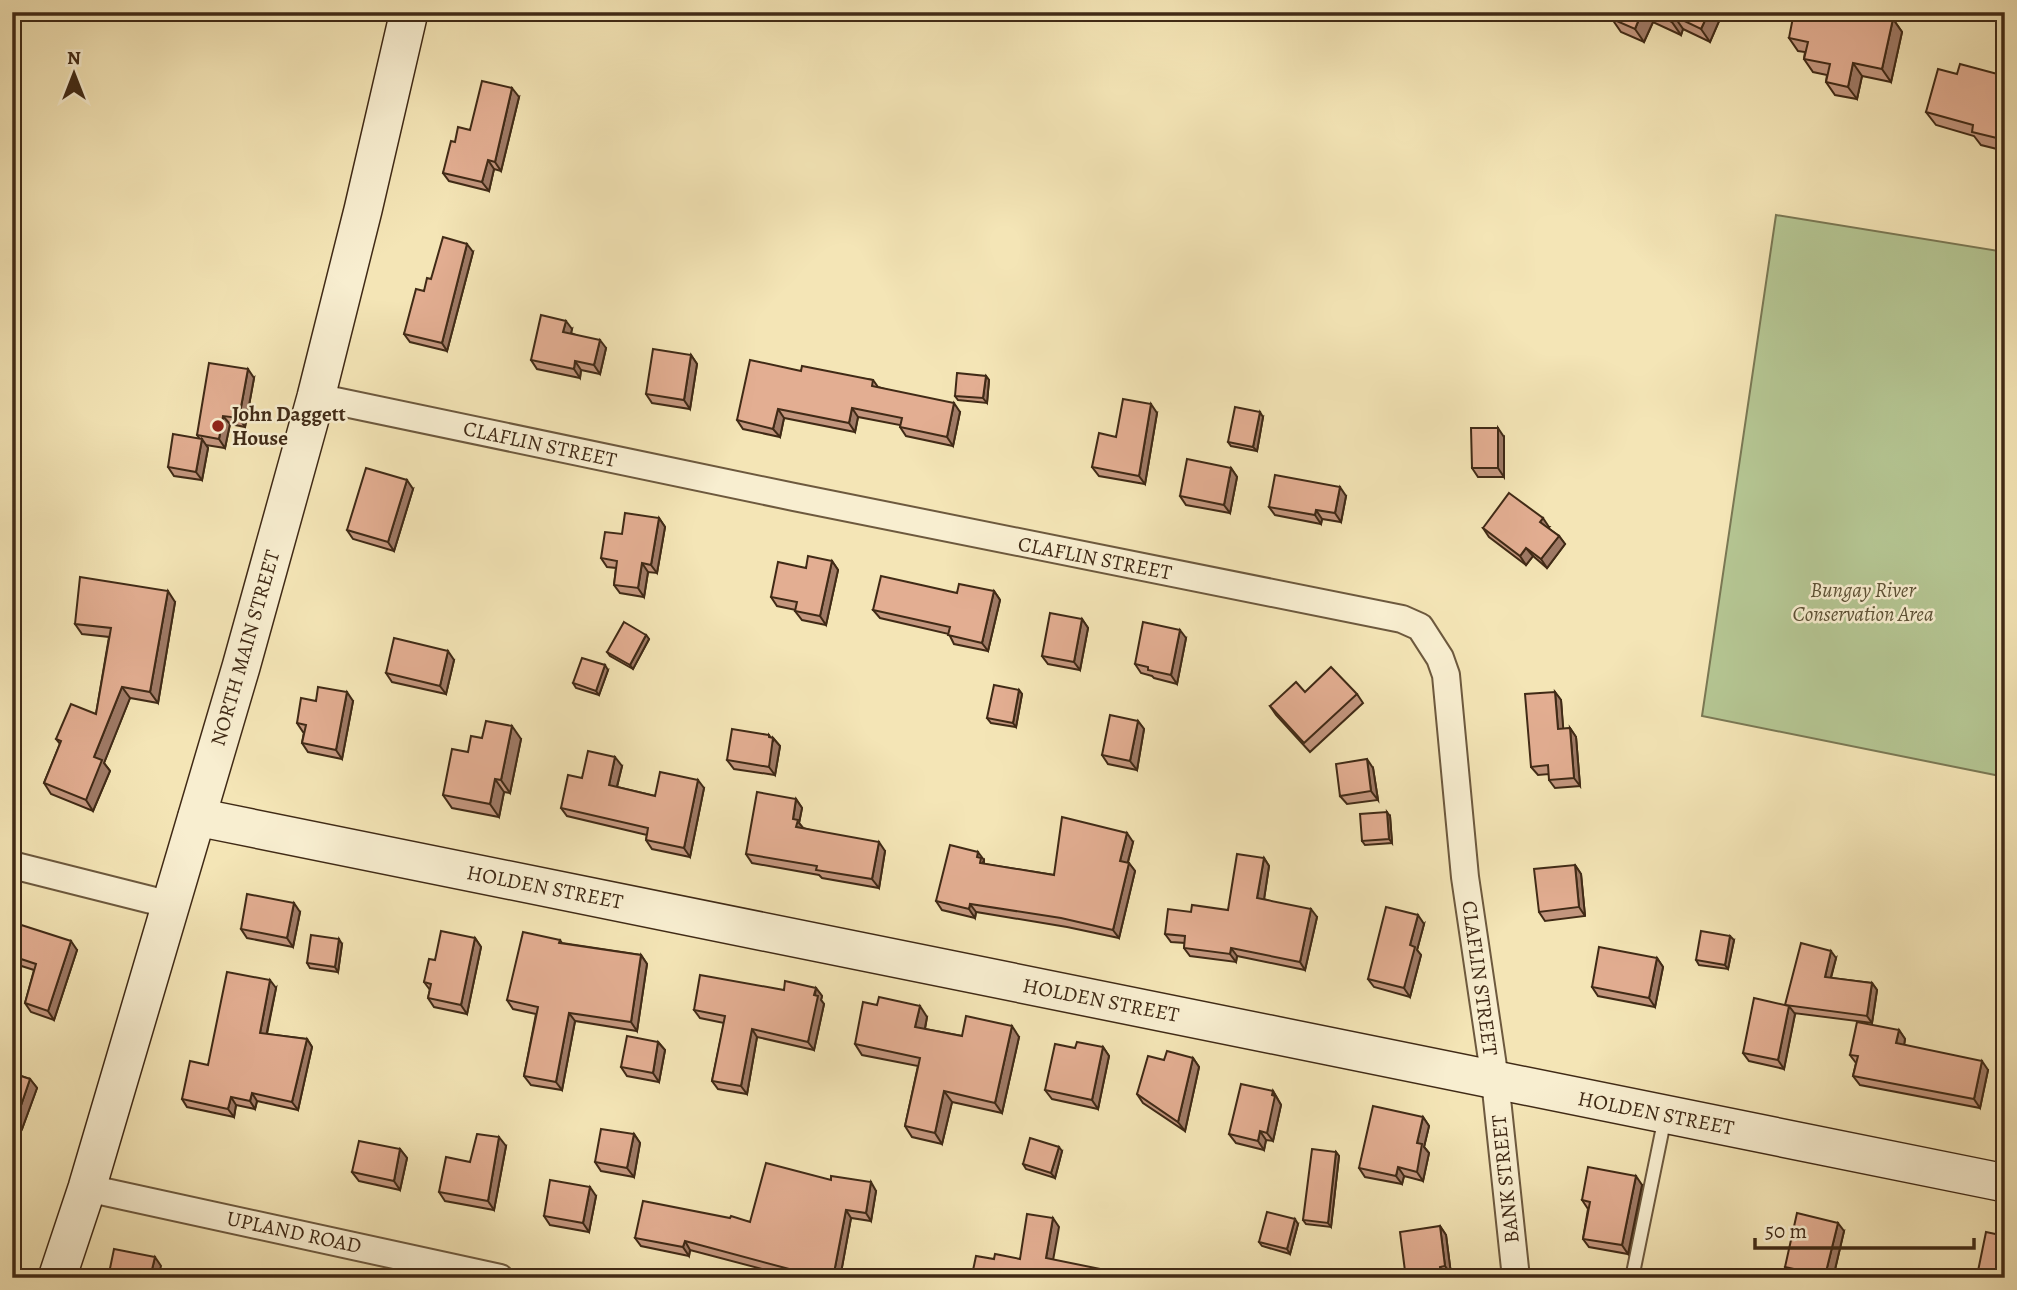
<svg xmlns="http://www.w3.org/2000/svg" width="2017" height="1290" viewBox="0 0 2017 1290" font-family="Alegreya,serif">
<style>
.green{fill:#b5c693;stroke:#7a7854;stroke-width:2}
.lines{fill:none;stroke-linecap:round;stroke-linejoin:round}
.service-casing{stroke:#6d593e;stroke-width:16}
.minor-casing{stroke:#6d593e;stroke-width:30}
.secondary-casing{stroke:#402a16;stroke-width:40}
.service{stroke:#f8eed0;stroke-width:12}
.minor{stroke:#f8eed0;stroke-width:26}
.secondary{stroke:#f8eed0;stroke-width:37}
.wall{fill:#c3967e;stroke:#402a16;stroke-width:2}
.shaded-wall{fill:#9f7a66;stroke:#402a16;stroke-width:2}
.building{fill:#e3ae92;stroke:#402a16;stroke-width:2}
.poi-dot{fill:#8f2418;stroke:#f8eed0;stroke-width:2.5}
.labels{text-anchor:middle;stroke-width:5;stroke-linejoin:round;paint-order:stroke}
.poi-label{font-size:21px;font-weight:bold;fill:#402a16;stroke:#f8eed0;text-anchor:start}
.street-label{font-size:21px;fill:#402a16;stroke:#f8eed0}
.park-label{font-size:21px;font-style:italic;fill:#5d5135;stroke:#f8eed0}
</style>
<rect width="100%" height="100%" fill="#f4e5b6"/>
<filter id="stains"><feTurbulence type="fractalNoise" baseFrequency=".00286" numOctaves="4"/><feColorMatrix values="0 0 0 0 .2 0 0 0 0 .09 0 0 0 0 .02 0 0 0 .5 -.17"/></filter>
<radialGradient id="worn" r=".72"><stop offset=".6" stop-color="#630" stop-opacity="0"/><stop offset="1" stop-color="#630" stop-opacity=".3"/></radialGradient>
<path class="green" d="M1776,215l229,37v525l-303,-61z"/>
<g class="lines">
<g class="service-casing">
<path id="service" d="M1632,1278l33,-161"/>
</g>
<g class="minor-casing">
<g id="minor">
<path d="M316,397l478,100 608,122 18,8 20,31 6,17 19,202 30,203 21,198"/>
<path d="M12,865l159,40"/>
<path d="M87,1188l413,90"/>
</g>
</g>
<g class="secondary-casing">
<g id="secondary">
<path d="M197,817l1808,366"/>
<path d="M57,1278l30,-90 154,-521 75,-270 47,-187 46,-198"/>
</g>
</g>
<use href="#service" class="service"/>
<use href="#minor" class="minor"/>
<use href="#secondary" class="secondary"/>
</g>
<g class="wall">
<path d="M1615,12h108l-13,30 -27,-13 -2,6 -28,-13 -9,20 -23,-10 -9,-13z"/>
<path d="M1893,19l9,13 -11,50 -29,-6 -5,23 -22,-4 -9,-13 1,-7 -14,-3 -9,-13 1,-7 -7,-1 -9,-13z"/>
<path d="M1957,74l48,2v75l-24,-6 -7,-9 -38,-11 -10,-13z"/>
<path d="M519,97l-18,74 -7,-2 -5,22 -40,-10 -6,-8 12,-31 15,-12z"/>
<path d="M473,252l-26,99 -37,-9 -6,-8 27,-55z"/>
<path d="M572,329l-1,4 35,15 -6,26 -19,-4 -1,8 -43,-9 -6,-9z"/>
<path d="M691,355l6,9 -7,45 -38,-6 -6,-9z"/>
<path d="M801,371l72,9 5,7 82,25 -7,34 -47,-10 -6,-9v-2l-42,-8 -3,15 -71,-14 -4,19 -37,-8 -6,-9z"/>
<path d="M986,376l3,4 -2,23 -29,-3 -3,-4z"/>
<path d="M254,378l-9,49 -15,-3 -5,24 -19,-3 2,3 -6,32 -28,-4 -6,-9 31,-29 -2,-3z"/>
<path d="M1157,413l-12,71 -46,-8 -7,-9 24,-30z"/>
<path d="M1263,417l-6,34 -26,-5 -3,-4z"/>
<path d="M1504,437v40h-26l-6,-9z"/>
<path d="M1231,468l6,9 -7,36 -44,-8 -6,-9z"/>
<path d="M413,489l-19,62 -41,-12 -6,-9z"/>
<path d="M1346,496l-5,26 -19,-3 -1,5 -46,-9 -6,-8z"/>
<path d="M659,518l6,9 -8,46 -9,-1 -4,25 -24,-4 -6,-8 2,-17 -9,-1 -6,-9 21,-24z"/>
<path d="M1549,527l-1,1 11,8 6,8 -18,24 -14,-12 -7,9 -37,-28 -6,-9z"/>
<path d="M832,561l6,9 -12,55 -24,-5 -7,-9 1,-1 -19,-4 -6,-9 35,-29z"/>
<path d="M994,591l6,9 -12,51 -34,-7 -5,-10 -69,-16 -7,-8 84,-17z"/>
<path d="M175,602l-17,101 -28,-5 -26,65 6,8 -17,40 -42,-17 -7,-11 16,-39 -4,-5 40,-25 13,-77 -27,-3 -7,-10z"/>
<path d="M1082,619l6,9 -8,42 -32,-6 -6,-8z"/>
<path d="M646,635l3,4 -16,30 -23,-13 -3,-4z"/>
<path d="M1186,638l-9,46 -23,-6 -2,-2 -11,-3 -6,-9z"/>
<path d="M454,660l-8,34 -54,-12 -6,-9z"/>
<path d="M608,670l-9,25 -23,-7 -3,-5z"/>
<path d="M1019,690l3,4 -6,33 -25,-4 -4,-5z"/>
<path d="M1555,692l6,8 2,29 7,-1 6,9 4,49 -25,2 -6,-8v-6l-11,1 -7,-8z"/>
<path d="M1357,694l6,9 -53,49 -34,-37 -6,-9z"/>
<path d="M316,701h37l-11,58 -34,-7 -6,-9 2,-11h-1l-6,-9z"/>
<path d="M1138,721l6,8 -7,41 -29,-6 -6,-9z"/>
<path d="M482,738l39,1 -11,54 -6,-1 -5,25 -47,-9 -9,-13 25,-43z"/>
<path d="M773,738l7,8 -5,29 -41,-6 -7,-9z"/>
<path d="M622,766l-5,21 38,9 49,-8 -14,69 -38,-8 -6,-9 1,-5 -80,-19 -6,-8 21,-30z"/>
<path d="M1373,768l5,32 -31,4 -7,-8z"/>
<path d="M796,799l6,9 -3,15 4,5 82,23 -6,37 -57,-10 -3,-3 -67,-12 -6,-9z"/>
<path d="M1390,816l2,27 -27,2 -3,-4z"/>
<path d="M1133,842l-5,20 7,9 -16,67 -52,-11 -91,-15 -1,6 -33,-8 -6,-9 48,-41v4l70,11z"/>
<path d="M1264,858l5,8 -5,33 53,18 -12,53 -68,-14 -1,6 -46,-6 -6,-8 1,-5 -14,-1 -6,-8 26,-22 37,-2z"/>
<path d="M1575,865l6,9 4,42 -40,5 -6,-9z"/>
<path d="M300,912l-7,35 -46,-9 -6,-9z"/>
<path d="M12,922l65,28 -23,70 -23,-8 -6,-9 9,-33 -22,-7z"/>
<path d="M1424,924l-7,26 4,5 -11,42 -36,-10 -6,-8z"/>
<path d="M475,938l6,9 -14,67 -33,-7 -6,-9 2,-8 -6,-8 11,-22z"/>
<path d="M560,940l2,3 79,12 6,9 -10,67 -62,-10 -13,69 -31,-5 -7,-9 12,-62 -23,-5 -6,-9z"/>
<path d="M1734,940l-6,29 -29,-4 -3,-5z"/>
<path d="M342,944l-4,28 -28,-4 -3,-5z"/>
<path d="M1657,958l6,9 -8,40 -57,-11 -6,-9z"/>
<path d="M1836,958l-5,20 41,5 5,7 -5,33 -78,-10 1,1 -11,55 -35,-8 -6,-8 42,-48z"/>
<path d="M276,988l-9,46 40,5 5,8 -14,63 -41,-9 -2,8 -19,-4 -2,12 -47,-10 -5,-8 26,-34z"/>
<path d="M816,988l6,8 -1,4 3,4 -10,46 -57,-13 -10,57 -29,-5 -6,-8 12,-58 -24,-5 -6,-8 90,-20z"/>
<path d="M927,1017l-2,12 37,7 57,1 -17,76 -50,-11 -10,42 -30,-7 -7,-11 13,-60 -56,-11 -7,-11z"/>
<path d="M1899,1030l6,9 -1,6 84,25 -8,38 -120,-23 -7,-9 3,-13 -6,-8z"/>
<path d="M658,1042l7,8 -6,32 -32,-6 -6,-9z"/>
<path d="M1103,1047l6,9 -11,53 -46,-10 -7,-9z"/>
<path d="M1193,1058l6,9 -14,64 -42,-28 -6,-9 27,-34z"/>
<path d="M12,1073l18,6 7,9 -15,41 -10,-3z"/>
<path d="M1273,1091l8,14 -8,36 -7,-1 -2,10 -28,-7 -7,-9z"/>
<path d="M1423,1117l6,9 -5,21 5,6 -6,28 -19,-5 -2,8 -37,-7 -6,-9z"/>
<path d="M634,1134l6,9 -6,34 -33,-6 -6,-9z"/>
<path d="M506,1146l-12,64 -49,-9 -6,-9 31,-30z"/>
<path d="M400,1149l7,9 -7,32 -41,-9 -7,-9z"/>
<path d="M1062,1151l-7,27 -29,-9 -3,-5z"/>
<path d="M1336,1152l3,4 -8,71 -25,-3 -3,-4z"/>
<path d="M831,1180l45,11 -5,30 -20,-3 -11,60h-48v-1l-102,-27 -1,6 -48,-10 -6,-8 95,-20 20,4z"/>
<path d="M1642,1185l-14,69 -39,-7 -6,-8 5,-30 -6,-9z"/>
<path d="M596,1196l-7,36 -39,-7 -6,-9z"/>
<path d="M1298,1224l-8,30 -28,-8 -3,-4z"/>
<path d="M1440,1226l6,9 5,39 -5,1v3h-36l-5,-7z"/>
<path d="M1844,1231l-11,47h-34l-8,-2 -6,-9z"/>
<path d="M2005,1236v42h-23l-4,-7z"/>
</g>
<g class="shaded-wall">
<path d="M1642,12h4l7,10 -9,20 -9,-13z"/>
<path d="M1709,12h14l-13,30 -9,-13z"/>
<path d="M1674,16l9,13 -2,6 -9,-13z"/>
<path d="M1893,19l9,13 -11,50 -9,-13z"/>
<path d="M1853,63l9,13 -5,23 -9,-12z"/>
<path d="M512,88l7,9 -18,74 -6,-9z"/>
<path d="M2005,125v20l-4,-6z"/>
<path d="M488,160l6,9 -5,22 -7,-9z"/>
<path d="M467,244l6,8 -26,99 -5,-8z"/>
<path d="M566,321l6,8 -3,12 -6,-9z"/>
<path d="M600,340l6,8 -6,26 -6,-9z"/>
<path d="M691,355l6,9 -7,45 -6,-9z"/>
<path d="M575,361l6,9 -1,8 -6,-9z"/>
<path d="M248,369l6,9 -9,49 -6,-9z"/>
<path d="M986,376l3,4 -2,23 -4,-5z"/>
<path d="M954,403l6,9 -7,34 -6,-9z"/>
<path d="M1151,404l6,9 -12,71 -6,-8z"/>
<path d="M852,408l6,9 -3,15 -6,-9z"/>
<path d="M778,409l6,9 -4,19 -7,-8z"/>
<path d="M1260,412l3,5 -6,34 -4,-4z"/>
<path d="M223,416l7,8 -5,24 -6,-9z"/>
<path d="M1498,428l6,9v40l-6,-9z"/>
<path d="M202,439l6,9 -6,32 -6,-8z"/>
<path d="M1231,468l6,9 -7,36 -6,-8z"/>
<path d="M407,480l6,9 -19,62 -6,-9z"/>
<path d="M1340,487l6,9 -5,26 -6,-9z"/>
<path d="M1316,510l6,9 -1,5 -6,-9z"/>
<path d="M659,518l6,9 -8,46 -6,-8z"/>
<path d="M1543,518l6,9 -3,3 -6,-8z"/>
<path d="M1559,536l6,8 -18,24 -6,-9z"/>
<path d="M1526,548l7,8 -7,9 -6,-9z"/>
<path d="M832,561l6,9 -12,55 -6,-9z"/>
<path d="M642,563l6,9 -4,25 -6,-9z"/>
<path d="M168,591l7,11 -17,101 -8,-11z"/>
<path d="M994,591l6,9 -12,51 -6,-8z"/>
<path d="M1082,619l6,9 -8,42 -6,-8z"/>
<path d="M1180,630l6,8 -9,46 -6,-9z"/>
<path d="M646,635l3,4 -16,30 -3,-4z"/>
<path d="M448,651l6,9 -8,34 -6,-8z"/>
<path d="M605,665l3,5 -9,25 -3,-4z"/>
<path d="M122,687l8,11 -26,65 6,8 -17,40 -7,-11 8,-43z"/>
<path d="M1019,690l3,4 -6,33 -3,-4z"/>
<path d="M347,692l6,9 -11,58 -6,-9z"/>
<path d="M1555,692l6,8 3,38 -6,-9z"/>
<path d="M1138,721l6,8 -7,41 -7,-9z"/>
<path d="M512,726l9,13 -11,54 -9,-13z"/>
<path d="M1570,728l6,9 4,49 -6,-8z"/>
<path d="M769,735l4,5v-2l7,8 -5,29 -6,-8z"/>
<path d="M615,757l7,9 -7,28 -6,-9z"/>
<path d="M1367,759l6,9 5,32 -7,-9z"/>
<path d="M495,779l9,13 -5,25 -9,-13z"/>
<path d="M698,780l6,8 -14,69 -6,-9z"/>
<path d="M796,799l6,9 -3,15 5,6 -8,-2 -3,-8z"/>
<path d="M1387,812l3,4 2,27 -3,-4z"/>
<path d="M1127,833l6,9 -7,27 -6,-8z"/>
<path d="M879,842l6,9 -6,37 -7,-9z"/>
<path d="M978,852l6,8 -1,2 4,5 -2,4 -8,-14z"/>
<path d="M1264,858l5,8 -6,40 -6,-8z"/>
<path d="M1129,863l6,8 -16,67 -6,-8z"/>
<path d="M1575,865l6,9 4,42 -6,-9z"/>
<path d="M294,903l6,9 -7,35 -6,-9z"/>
<path d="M970,904l6,8 -1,6 -6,-9z"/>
<path d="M1311,909l6,8 -12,53 -5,-8z"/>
<path d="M1418,915l6,9 -7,26 4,5 -11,42 -6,-9 6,-43z"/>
<path d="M1730,936l4,4 -6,29 -3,-4z"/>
<path d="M475,938l6,9 -14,67 -6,-9z"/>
<path d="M339,939l3,5 -4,28 -3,-5z"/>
<path d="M71,941l6,9 -23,70 -6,-9z"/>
<path d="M1231,948l6,8 -1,6 -6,-8z"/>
<path d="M1831,951l5,7 -7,26 -4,-7z"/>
<path d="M641,955l6,9 -10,67 -6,-9z"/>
<path d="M1657,958l6,9 -8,40 -6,-9z"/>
<path d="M270,980l6,8 -11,53 -5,-8z"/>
<path d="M1872,983l5,7 -5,33 -5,-7z"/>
<path d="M816,988l6,8 -1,4 3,4 -10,46 -6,-8z"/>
<path d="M920,1006l7,11 -4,21 -8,-11z"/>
<path d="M1789,1006l6,8 -11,55 -6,-9z"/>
<path d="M569,1013l6,8 -13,69 -6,-8z"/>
<path d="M1012,1026l7,11 -17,76 -7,-10z"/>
<path d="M752,1029l5,8 -10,57 -6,-8z"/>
<path d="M1899,1030l6,9 -2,13 -7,-9z"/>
<path d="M307,1039l5,8 -14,63 -6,-8z"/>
<path d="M658,1042l7,8 -6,32 -6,-9z"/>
<path d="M1103,1047l6,9 -11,53 -6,-9z"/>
<path d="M1193,1058l6,9 -14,64 -7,-9z"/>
<path d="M1982,1061l6,9 -8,38 -6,-9z"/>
<path d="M30,1079l7,9 -15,41 -6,-9z"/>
<path d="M944,1091l8,11 -10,42 -7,-11z"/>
<path d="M1273,1091l8,14 -8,36 -6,-8z"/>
<path d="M252,1093l5,8 -2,8 -5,-8z"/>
<path d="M231,1097l5,8 -2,12 -6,-8z"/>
<path d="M1423,1117l6,9 -5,21 5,6 -6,28 -6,-9v-29z"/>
<path d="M1260,1131l6,9 -2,10 -6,-9z"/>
<path d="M634,1134l6,9 -6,34 -7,-9z"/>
<path d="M499,1137l7,9 -12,64 -6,-9z"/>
<path d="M1059,1147l3,4 -7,27 -4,-5z"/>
<path d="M400,1149l7,9 -7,32 -6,-9z"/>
<path d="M1336,1152l3,4 -8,71 -3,-4z"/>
<path d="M1398,1167l6,9 -2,8 -6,-8z"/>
<path d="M12,1173l5,6 -5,13z"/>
<path d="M1636,1176l6,9 -14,69 -6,-9z"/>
<path d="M871,1182l5,9 -5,30 -5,-8z"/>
<path d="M590,1187l6,9 -7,36 -6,-9z"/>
<path d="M846,1210l5,8 -11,60h-7z"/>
<path d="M1053,1218l6,9 -7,39 -6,-8z"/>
<path d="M1295,1219l3,5 -8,30 -3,-5z"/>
<path d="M1838,1223l6,8 -11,47h-7l-1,-2z"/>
<path d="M1440,1226l6,9 5,39 -6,-8z"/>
<path d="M685,1241l5,9 -1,6 -6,-9z"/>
<path d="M155,1257l6,9 -3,12h-8z"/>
<path d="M1440,1267l6,8v3h-5z"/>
</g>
<g class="building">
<path d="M1615,12h27l-7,17 -23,-10z"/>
<path d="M1651,12h58l-8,17 -27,-13 -2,6z"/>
<path d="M1794,12h66l33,7 -11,50 -29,-6 -5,24 -22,-5 4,-18 -26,-5 4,-17 -19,-4z"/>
<path d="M1960,64l45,12v49l-4,14 -29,-7 1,-7 -47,-13 12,-43 19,5z"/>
<path d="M482,81l30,7 -17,74 -7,-2 -6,22 -39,-9 8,-32 4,1 3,-15 12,3z"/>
<path d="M443,237l24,7 -25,99 -38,-9 12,-45 8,2 3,-13 4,1z"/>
<path d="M541,315l25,6 -3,11 37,8 -6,25 -19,-4 -1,8 -43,-9z"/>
<path d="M653,349l38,6 -7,45 -38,-6z"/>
<path d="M750,360l51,11 1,-5 71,14 -1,6 82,17 -7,34 -47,-10 2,-9 -50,-10 -3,15 -71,-14 -5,20 -36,-9z"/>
<path d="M209,363l39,6 -9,49 -16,-2 -4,23 -22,-4z"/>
<path d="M957,373l29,3 -3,22 -28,-2z"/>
<path d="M1123,399l28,5 -12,72 -47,-9 7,-34 17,4z"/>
<path d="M1235,407l25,5 -7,35 -25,-5z"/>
<path d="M1471,428h27v40h-26z"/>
<path d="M173,434l29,5 -6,33 -28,-5z"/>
<path d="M1187,459l44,9 -7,37 -44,-9z"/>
<path d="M366,468l41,12 -19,62 -41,-12z"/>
<path d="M1275,475l65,12 -5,26 -19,-3 -1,5 -46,-8z"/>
<path d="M1509,493l34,25 -3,4 19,14 -18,23 -15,-11 -6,8 -37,-28z"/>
<path d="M625,513l34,5 -8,47 -9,-2 -4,25 -24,-3 3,-24 -16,-3 4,-26 17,2z"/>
<path d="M808,556l24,5 -12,55 -25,-5 2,-9 -26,-5 7,-35 28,6z"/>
<path d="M881,576l76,17 2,-9 35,7 -12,52 -34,-8 2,-8 -77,-17z"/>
<path d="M80,577l88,14 -18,101 -28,-5 -28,70 8,3 -16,40 -42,-17 17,-42 -5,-2 15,-35 25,10 15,-86 -36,-4z"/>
<path d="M1050,613l32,6 -8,43 -32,-6z"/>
<path d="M624,622l22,13 -16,30 -23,-13z"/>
<path d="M1143,622l37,8 -9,45 -23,-5v-3l-13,-3z"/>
<path d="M394,638l54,13 -8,35 -54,-13z"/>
<path d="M582,658l23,7 -9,26 -23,-8z"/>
<path d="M1331,667l26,27 -53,49 -34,-37 26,-24 9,10z"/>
<path d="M994,685l25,5 -6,33 -26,-5z"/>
<path d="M318,687l29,5 -11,58 -34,-7 4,-18 -9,-2 4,-25 15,3z"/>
<path d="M1555,692l3,37 12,-1 4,50 -25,2 -1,-15 -17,2 -6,-73z"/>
<path d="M1110,715l28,6 -8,40 -28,-6z"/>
<path d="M486,721l26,5 -11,54 -6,-1 -5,25 -47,-9 9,-46 16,3 3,-16 11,2z"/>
<path d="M732,729l37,6v2l4,1 -4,29 -42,-7z"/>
<path d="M588,751l27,6 -6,28 46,11 5,-24 38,8 -14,68 -38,-8 2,-12 -87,-20 7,-33 14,3z"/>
<path d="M1367,759l4,32 -31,5 -4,-32z"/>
<path d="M757,792l39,7 -3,20 5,1 -2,7 83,15 -7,37 -56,-9 1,-4 -71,-12z"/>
<path d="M1387,812l2,27 -27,2 -2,-27z"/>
<path d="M1062,817l65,16 -7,28 9,2 -16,67 -52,-12 -91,-14 -1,5 -33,-8 14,-56 28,7 -1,5 4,1 -1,5 74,12z"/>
<path d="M1237,854l27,4 -7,40 54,11 -11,53 -69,-14 -1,6 -46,-6 1,-12 -20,-2 3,-25 23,3 1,-7 36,5z"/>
<path d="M1575,865l4,42 -40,5 -5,-43z"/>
<path d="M247,894l47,9 -7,35 -46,-9z"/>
<path d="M1386,907l32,8 -8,30 5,2 -11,41 -36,-9z"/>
<path d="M12,922l59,19 -23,70 -23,-8 11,-39 -24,-8z"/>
<path d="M441,931l34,7 -14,67 -33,-7 3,-14 -7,-2 5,-23 6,1z"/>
<path d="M1701,931l29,5 -5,29 -29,-5z"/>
<path d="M523,932l37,8 -1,3 82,12 -10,67 -62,-9 -13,69 -32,-6 14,-69 -31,-7z"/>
<path d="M311,935l28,4 -4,28 -28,-4z"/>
<path d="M1801,943l30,8 -6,26 47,6 -5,33 -82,-11z"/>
<path d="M1599,947l58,11 -8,40 -57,-11z"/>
<path d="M227,972l43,8 -10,53 47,6 -15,63 -40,-9 -2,8 -19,-4 -3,12 -46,-10 8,-38 18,4z"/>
<path d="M700,975l84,15 1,-9 31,7 -2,7 4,1 -10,46 -56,-13 -11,57 -29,-5 13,-65 -31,-6z"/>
<path d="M879,997l41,9 -5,21 47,9 4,-20 46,10 -17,77 -51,-12 -9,42 -30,-7 15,-68 -65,-14 8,-42 14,3z"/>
<path d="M1754,998l35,8 -11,54 -35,-7z"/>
<path d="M1857,1022l42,8 -3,13 86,18 -8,38 -121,-23 5,-20 -8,-1z"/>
<path d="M627,1036l31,6 -5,31 -32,-6z"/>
<path d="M1077,1042l26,5 -11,53 -47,-10 10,-46 20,4z"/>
<path d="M1167,1051l26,7 -15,64 -41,-28 11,-38 16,4z"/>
<path d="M12,1073l18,6 -14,41 -4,-1z"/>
<path d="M1241,1084l32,7 -1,4 3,1 -8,37 -7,-2 -2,10 -29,-7z"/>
<path d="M1373,1106l50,11 -6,26 5,1 -5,28 -19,-5 -2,9 -37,-8z"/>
<path d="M601,1129l33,5 -7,34 -32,-6z"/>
<path d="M477,1134l22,3 -11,64 -49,-9 7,-35 24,5z"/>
<path d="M1030,1138l29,9 -8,26 -28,-9z"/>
<path d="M359,1141l41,8 -6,32 -42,-9z"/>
<path d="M1312,1149l24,3 -8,71 -25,-3z"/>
<path d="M766,1163l65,17v-4l40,6 -5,31 -20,-3 -13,68h-41l1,-8 -108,-29 -2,6 -48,-9 8,-37 87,17 1,-2 19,6z"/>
<path d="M1588,1167l48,9 -14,69 -39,-6 7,-37 -8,-2z"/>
<path d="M550,1180l40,7 -7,36 -39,-7z"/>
<path d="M1267,1212l28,7 -8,30 -28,-7z"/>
<path d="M1797,1213l41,10 -13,53 -40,-9z"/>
<path d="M1027,1214l26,4 -7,40 74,15 -1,5h-161l1,-6 13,3 4,-19 18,3 1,-5 25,5z"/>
<path d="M1440,1226l5,40 -5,1 1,11h-27l-1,-7h-8l-5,-39z"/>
<path d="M1986,1232l19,4v41l-27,-6z"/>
<path d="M114,1249l41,8 -5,21h-42z"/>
</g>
<circle class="poi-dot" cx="218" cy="426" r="7"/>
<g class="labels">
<g class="poi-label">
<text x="232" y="421">John Daggett<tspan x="232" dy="24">House</tspan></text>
</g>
<g class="street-label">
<text transform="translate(540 444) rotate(12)" y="7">CLAFLIN STREET</text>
<text transform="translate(1095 558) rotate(11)" y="7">CLAFLIN STREET</text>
<text transform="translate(245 648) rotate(-74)" y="7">NORTH MAIN STREET</text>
<text transform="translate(545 887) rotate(11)" y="7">HOLDEN STREET</text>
<text transform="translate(1480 978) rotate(82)" y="7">CLAFLIN STREET</text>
<text transform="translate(1101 1000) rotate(11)" y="7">HOLDEN STREET</text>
<text transform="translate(1656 1113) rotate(11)" y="7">HOLDEN STREET</text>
<text transform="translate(1505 1179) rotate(-96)" y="7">BANK STREET</text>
<text transform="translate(294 1232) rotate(12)" y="7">UPLAND ROAD</text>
</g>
<g class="park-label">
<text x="1863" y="597">Bungay River<tspan x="1863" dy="24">Conservation Area</tspan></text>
</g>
</g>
<rect width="2017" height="1290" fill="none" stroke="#f4e5b6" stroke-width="42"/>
<rect x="14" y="14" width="1989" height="1262" fill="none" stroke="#402a16" stroke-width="3.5"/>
<rect x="21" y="21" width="1975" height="1248" fill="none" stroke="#402a16" stroke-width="2"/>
<g transform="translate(74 74)" stroke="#f8eed0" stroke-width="5" paint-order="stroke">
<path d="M0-5L12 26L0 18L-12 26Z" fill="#402a16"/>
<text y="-10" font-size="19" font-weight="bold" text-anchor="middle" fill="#402a16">N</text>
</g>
<path d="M1755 1238v10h219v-10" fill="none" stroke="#402a16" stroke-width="3.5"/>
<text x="1765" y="1238" font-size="21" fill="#402a16" stroke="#f8eed0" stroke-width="5" paint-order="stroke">50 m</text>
<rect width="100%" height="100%" filter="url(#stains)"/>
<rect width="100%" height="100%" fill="url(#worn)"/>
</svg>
